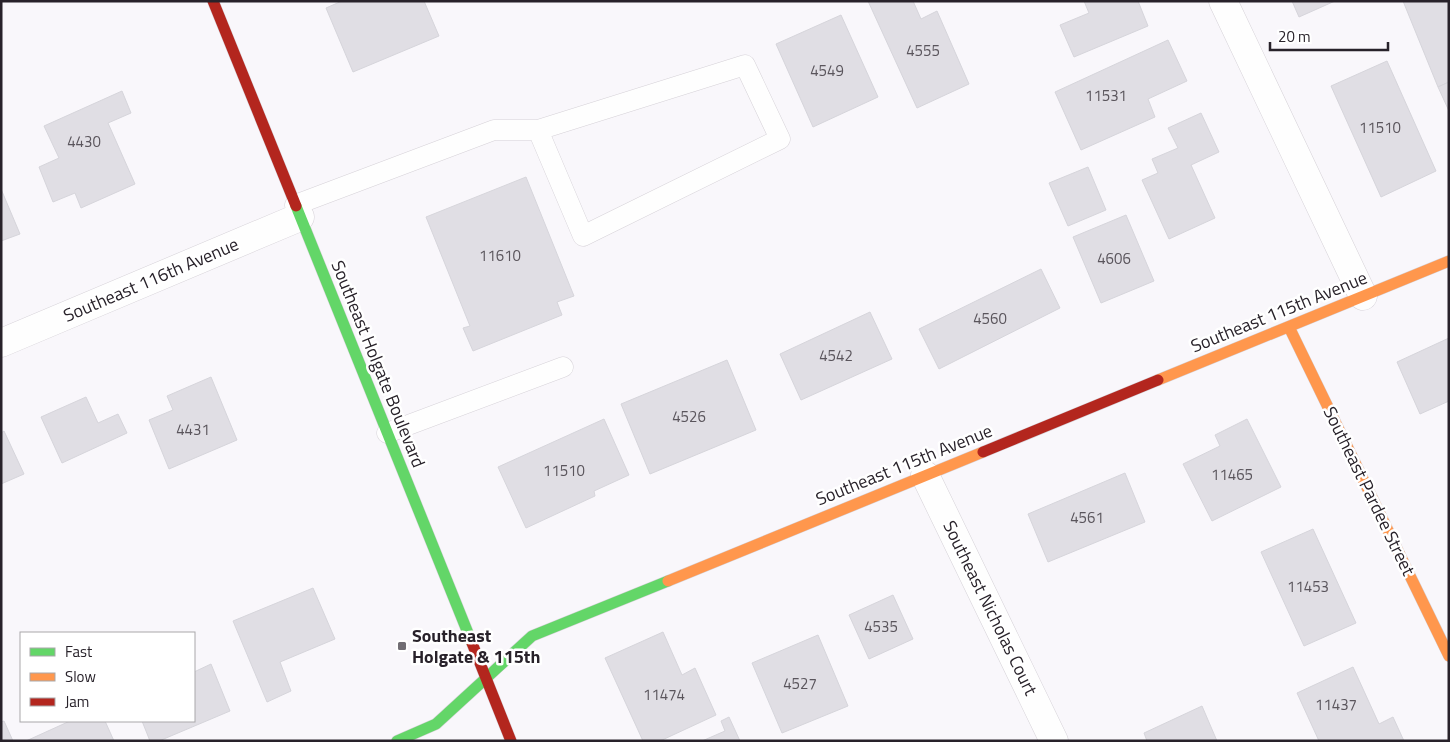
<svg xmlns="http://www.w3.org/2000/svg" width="1450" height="742" viewBox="0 0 1450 742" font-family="'Titillium Web',sans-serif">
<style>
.building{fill:#e0dee4;stroke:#d6d5db}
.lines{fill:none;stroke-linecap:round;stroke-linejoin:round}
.lane-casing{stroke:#d6d2d8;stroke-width:21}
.street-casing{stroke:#d6d2d8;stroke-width:29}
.fast-casing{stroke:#d6d2d8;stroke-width:12}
.slow-casing{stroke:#d6d2d8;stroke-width:12}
.jam-casing{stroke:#d6d2d8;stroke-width:12}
.lane{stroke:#fefefe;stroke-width:20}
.street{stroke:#fefefe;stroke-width:28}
.fast{stroke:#63d668;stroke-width:11}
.slow{stroke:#ff974d;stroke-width:11}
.jam{stroke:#b3261e;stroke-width:11}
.poi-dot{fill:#716d73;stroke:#fff;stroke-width:2}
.labels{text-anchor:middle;stroke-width:5;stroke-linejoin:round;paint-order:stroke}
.number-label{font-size:15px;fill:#5a555c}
.street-label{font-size:18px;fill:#28222a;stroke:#fff}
.poi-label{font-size:18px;font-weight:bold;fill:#28222a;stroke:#fff;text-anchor:start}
</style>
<rect width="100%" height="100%" fill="#f9f7fb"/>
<g class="building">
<path d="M342,1h82l15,35 -86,36 -27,-64z"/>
<path d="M868,1h45l8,18 16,-8 32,73 -52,24z"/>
<path d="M1084,1h54l10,25 -74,31 -14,-32 29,-12z"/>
<path d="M1292,1h43l-36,16z"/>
<path d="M1403,1h46v81l-11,5z"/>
<path d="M841,15l37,82 -65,30 -37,-83z"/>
<path d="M1168,40l19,41 -39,18 7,18 -74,33 -26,-58z"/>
<path d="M1387,61l49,110 -55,26 -50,-111z"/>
<path d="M1449,82v29l-11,-24z"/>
<path d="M122,91l9,22 -23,10 27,61 -54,24 -6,-15 -22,9 -14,-35 20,-9 -15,-32z"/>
<path d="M1201,113l18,39 -28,13 24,53 -46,21 -27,-59 16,-7 -6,-14 26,-11 -10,-20z"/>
<path d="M1088,167l18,43 -38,16 -19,-43z"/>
<path d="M526,177l48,119 -17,6 5,13 -89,36 -10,-23 7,-2 -44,-109z"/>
<path d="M1,189l19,45 -19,7z"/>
<path d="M1126,215l28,66 -53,22 -28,-66z"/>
<path d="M1041,269l19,39 -121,61 -20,-40z"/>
<path d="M870,312l22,47 -91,41 -21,-46z"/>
<path d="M1449,338v63l-29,13 -23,-52z"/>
<path d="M727,360l29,70 -106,44 -29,-70z"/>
<path d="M211,377l26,63 -68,29 -20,-49 24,-10 -6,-14z"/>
<path d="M86,397l12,26 20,-9 9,19 -65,30 -21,-46z"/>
<path d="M604,419l25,56 -35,16 1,5 -69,32 -28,-61z"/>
<path d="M1247,419l34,68 -69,34 -29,-57 37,-18 -5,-11z"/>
<path d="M4,431l20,43 -23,10v-51z"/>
<path d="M1125,473l20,49 -97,40 -20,-48z"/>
<path d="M1313,529l43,94 -52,23 -43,-94z"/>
<path d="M313,588l22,51 -55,23 11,29 -24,11 -34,-81z"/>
<path d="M893,595l20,44 -44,20 -20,-44z"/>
<path d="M663,632l19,43 13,-7 21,47 -56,26h-17l-38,-83z"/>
<path d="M818,635l30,71 -66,27 -30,-70z"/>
<path d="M211,664l19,47 -71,30h-9l-8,-20h52v-49z"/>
<path d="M1353,667l26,57 14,-7 11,24h-85l-22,-48z"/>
<path d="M1202,706l15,35h-70l-3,-8z"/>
<path d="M729,717l11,24h-38l23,-10 -4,-10z"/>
<path d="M4,721l9,20h-12v-19z"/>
<path d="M70,721h35l9,20h-88z"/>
</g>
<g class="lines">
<g class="lane-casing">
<g id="lane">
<path d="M295,205l199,-75h44l45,106 197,-97 -35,-74 -207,65"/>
<path d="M387,433l176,-66"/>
</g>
</g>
<g class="street-casing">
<g id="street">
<path d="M1223,1l140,295"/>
<path d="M1,343l299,-126"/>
<path d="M925,475l129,266"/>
</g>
</g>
<g class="fast-casing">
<g id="fast">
<path d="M296,206l176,437"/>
<path d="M397,741l39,-17 96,-88 136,-55"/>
</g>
</g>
<g class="slow-casing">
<g id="slow">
<path d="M1289,327l160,329"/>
<path d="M1158,380l291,-119"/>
<path d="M668,581l315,-129"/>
</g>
</g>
<g class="jam-casing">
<g id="jam">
<path d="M213,1l83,205"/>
<path d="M983,452l175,-72"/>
<path d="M472,643l39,98"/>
</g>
</g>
<use href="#lane" class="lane"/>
<use href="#street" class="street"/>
<use href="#fast" class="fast"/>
<use href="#slow" class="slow"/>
<use href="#jam" class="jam"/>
</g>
<rect class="poi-dot" x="397" y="641" width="10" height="10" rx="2.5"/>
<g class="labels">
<g class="number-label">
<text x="923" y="56">4555</text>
<text x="827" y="76">4549</text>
<text x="1106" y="101">11531</text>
<text x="1380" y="133">11510</text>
<text x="84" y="147">4430</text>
<text x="500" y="261">11610</text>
<text x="1114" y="264">4606</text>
<text x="990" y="324">4560</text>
<text x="836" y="361">4542</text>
<text x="689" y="422">4526</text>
<text x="193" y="435">4431</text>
<text x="564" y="476">11510</text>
<text x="1232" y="480">11465</text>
<text x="1087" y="523">4561</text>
<text x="1308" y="592">11453</text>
<text x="881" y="632">4535</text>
<text x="800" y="689">4527</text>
<text x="664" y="700">11474</text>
<text x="1336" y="710">11437</text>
</g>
<g class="street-label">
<text transform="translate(151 280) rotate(-23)" y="6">Southeast 116th Avenue</text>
<text transform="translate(1279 312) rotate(-22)" y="6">Southeast 115th Avenue</text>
<text transform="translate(378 364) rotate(68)" y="6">Southeast Holgate Boulevard</text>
<text transform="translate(904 465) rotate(-22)" y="6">Southeast 115th Avenue</text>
<text transform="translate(1369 491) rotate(64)" y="6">Southeast Pardee Street</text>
<text transform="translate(990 608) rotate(64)" y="6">Southeast Nicholas Court</text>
</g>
<g class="poi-label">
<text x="412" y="642">Southeast<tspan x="412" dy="21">Holgate &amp; 115th</tspan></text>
</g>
</g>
<rect width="1450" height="742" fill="none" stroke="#28222a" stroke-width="5"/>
<rect x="20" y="632" width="175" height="90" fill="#ffffff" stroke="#a9a7aa"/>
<rect x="30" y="648" width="25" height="8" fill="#63d668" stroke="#a9a7aa"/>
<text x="65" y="657" font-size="15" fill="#28222a">Fast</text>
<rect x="30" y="673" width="25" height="8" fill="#ff974d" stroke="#a9a7aa"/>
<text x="65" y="682" font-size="15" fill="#28222a">Slow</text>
<rect x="30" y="698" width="25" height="8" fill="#b3261e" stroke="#a9a7aa"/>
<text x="65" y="707" font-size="15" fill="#28222a">Jam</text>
<path d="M1270 42v8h118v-8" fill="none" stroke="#28222a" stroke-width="2.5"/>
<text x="1278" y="42" font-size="15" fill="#28222a" stroke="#ffffff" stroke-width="4" paint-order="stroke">20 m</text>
</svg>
